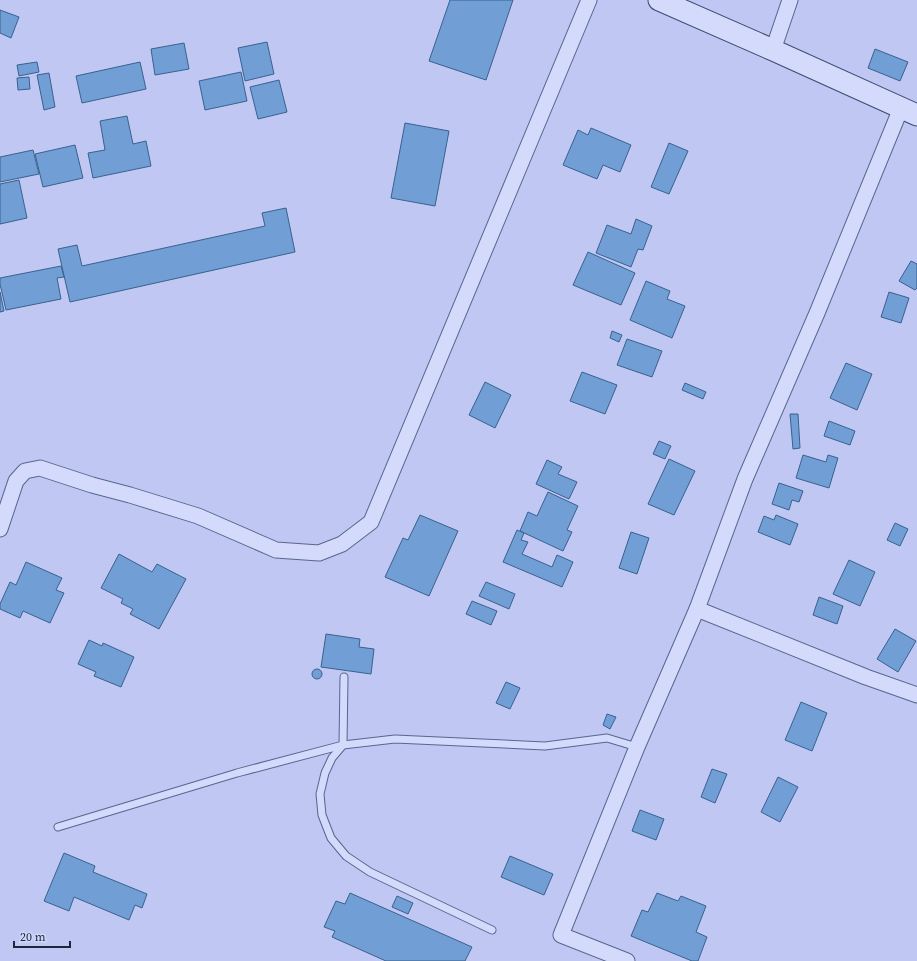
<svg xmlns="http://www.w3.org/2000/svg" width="917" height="961" viewBox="0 0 917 961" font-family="'Source Serif 4',serif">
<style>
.building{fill:#719ed4;stroke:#39618f}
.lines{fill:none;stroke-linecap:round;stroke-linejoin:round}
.lane-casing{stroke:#55688d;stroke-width:9}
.street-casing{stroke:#55688d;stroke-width:17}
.secondary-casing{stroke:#394c6f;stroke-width:23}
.lane{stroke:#d3dafc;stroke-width:7}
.street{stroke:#d3dafc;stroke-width:15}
.secondary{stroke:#d3dafc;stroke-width:21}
</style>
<rect width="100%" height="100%" fill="#bfc7f2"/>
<g class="building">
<path d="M450,0h63l-27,80 -57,-19z"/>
<path d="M0,10l19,7 -8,21 -11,-5z"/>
<path d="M267,42l7,32 -29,7 -7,-33z"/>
<path d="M184,43l5,26 -34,6 -4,-26z"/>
<path d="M875,49l33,13 -8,19 -32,-13z"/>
<path d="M37,62l2,10 -20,4 -2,-11z"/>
<path d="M140,62l6,27 -64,14 -6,-27z"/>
<path d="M241,72l6,29 -42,9 -6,-29z"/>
<path d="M49,73l6,34 -11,3 -7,-35z"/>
<path d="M29,77l1,12 -12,1 -1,-12z"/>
<path d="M279,80l8,32 -29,7 -8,-32z"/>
<path d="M127,116l6,28 13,-3 5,25 -58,12 -5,-25 17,-3 -5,-29z"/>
<path d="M405,123l44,8 -14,75 -44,-8z"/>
<path d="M591,128l40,17 -11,27 -17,-7 -6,14 -34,-14 15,-35 10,5z"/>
<path d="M669,143l19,8 -19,43 -18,-7z"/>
<path d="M75,145l8,33 -40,9 -8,-33z"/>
<path d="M33,150l6,24 -39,8v-25z"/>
<path d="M19,180l8,38 -27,6v-40z"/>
<path d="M286,208l9,44 -225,50 -12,-53 19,-4 5,21 183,-40 -3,-13z"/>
<path d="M636,219l16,7 -9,24 -5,-1 -7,18 -35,-14 11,-28 24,9z"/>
<path d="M588,252l47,21 -14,32 -48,-20z"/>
<path d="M911,261l6,3v24l-2,2 -16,-9z"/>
<path d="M61,266l3,11 -7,1 4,21 -55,11 -6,-26v-6z"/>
<path d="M646,281l24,10 -3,8 18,7 -13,32 -42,-18z"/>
<path d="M0,292l4,19 -4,1z"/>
<path d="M889,292l20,6 -8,25 -20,-6z"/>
<path d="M612,331l10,4 -3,7 -9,-4z"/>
<path d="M627,339l35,12 -10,26 -35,-12z"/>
<path d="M846,363l26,11 -15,36 -27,-12z"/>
<path d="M582,372l35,13 -12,29 -35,-13z"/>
<path d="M485,382l26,13 -16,33 -26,-13z"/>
<path d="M685,383l21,9 -3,7 -21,-9z"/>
<path d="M790,414h8l2,34 -7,1z"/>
<path d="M829,421l26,10 -5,14 -26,-9z"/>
<path d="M659,441l12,5 -6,13 -12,-5z"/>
<path d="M803,455l23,7 2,-7 10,3 -9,30 -33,-10z"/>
<path d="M669,459l26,12 -21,44 -26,-11z"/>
<path d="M547,460l15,7 -4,7 19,8 -8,17 -33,-15z"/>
<path d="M779,483l24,8 -4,11 -7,-2 -3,10 -17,-6z"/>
<path d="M548,492l30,14 -11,24 5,2 -9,19 -43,-20 8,-19 9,4z"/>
<path d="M420,515l38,16 -29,65 -44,-19 18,-39 5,2z"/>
<path d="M776,515l22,9 -8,21 -32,-13 6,-16 10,4z"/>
<path d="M895,523l13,6 -8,17 -13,-6z"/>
<path d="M517,530l7,3 -3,7 7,2 -6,12 30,13 5,-12 16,7 -11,25 -59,-25z"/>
<path d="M631,532l18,6 -12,36 -18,-6z"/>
<path d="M119,554l33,18 5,-8 29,15 -27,50 -29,-15 3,-5 -12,-6 2,-4 -22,-11z"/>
<path d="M849,560l26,12 -15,34 -27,-12z"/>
<path d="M26,562l36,16 -6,12 8,3 -14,30 -27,-12 -3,7 -20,-9v-5l10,-22 6,3z"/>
<path d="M486,582l29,12 -6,15 -30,-13z"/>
<path d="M819,597l24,9 -6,18 -24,-9z"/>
<path d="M472,601l25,10 -6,14 -25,-11z"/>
<path d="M895,629l21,12 -18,31 -21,-13z"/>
<path d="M326,634l34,5 -1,8 15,2 -3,25 -50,-7z"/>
<path d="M89,640l13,6 1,-3 31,14 -13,30 -27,-11 2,-4 -18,-8z"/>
<circle cx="317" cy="674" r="5"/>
<path d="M506,682l14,6 -10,21 -14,-6z"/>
<path d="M801,702l26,11 -15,38 -27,-11z"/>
<path d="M607,714l9,3 -6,12 -7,-4z"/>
<path d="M712,769l15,5 -12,29 -14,-6z"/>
<path d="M778,777l20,10 -18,35 -19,-10z"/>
<path d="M640,810l24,9 -8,21 -24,-9z"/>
<path d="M64,853l31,13 -2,6 54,22 -5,14 -7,-3 -6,15 -55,-23 -5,14 -25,-10z"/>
<path d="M510,856l43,18 -9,21 -43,-18z"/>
<path d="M350,893l122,54 -7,14h-79l-54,-24 3,-6 -11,-4 12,-26 9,3z"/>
<path d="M657,893l21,8 3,-5 25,10 -10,26 11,5 -9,24h-6l-61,-25 11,-26 6,2z"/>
<path d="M397,896l16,7 -5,11 -16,-7z"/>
</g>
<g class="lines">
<g class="lane-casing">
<g id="lane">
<path d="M344,677l-1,68 -11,13 -7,15 -5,21 2,21 9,23 15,18 24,16 122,58"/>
<path d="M58,827l179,-54 106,-28 52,-6 150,7 62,-8 30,9"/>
</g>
</g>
<g class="street-casing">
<g id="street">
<path d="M773,50l17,-50"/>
<path d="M0,529l16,-48 9,-10 15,-3 52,17 38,10 68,21 78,34 43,3 23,-9 29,-22 218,-522"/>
<path d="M697,609l169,68 51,18"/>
<path d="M627,961l-66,-26 76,-188 60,-138 48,-130 72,-166 84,-205"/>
</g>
</g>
<g class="secondary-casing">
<path id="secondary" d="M659,0l114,50 144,65"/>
</g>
<use href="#lane" class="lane"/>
<use href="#street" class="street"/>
<use href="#secondary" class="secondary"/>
</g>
<path d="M14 941v6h56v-6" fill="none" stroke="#1b273b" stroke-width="2"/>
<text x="20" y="941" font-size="12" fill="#1b273b" stroke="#cfd6f9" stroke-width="3" paint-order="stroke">20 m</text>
</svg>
